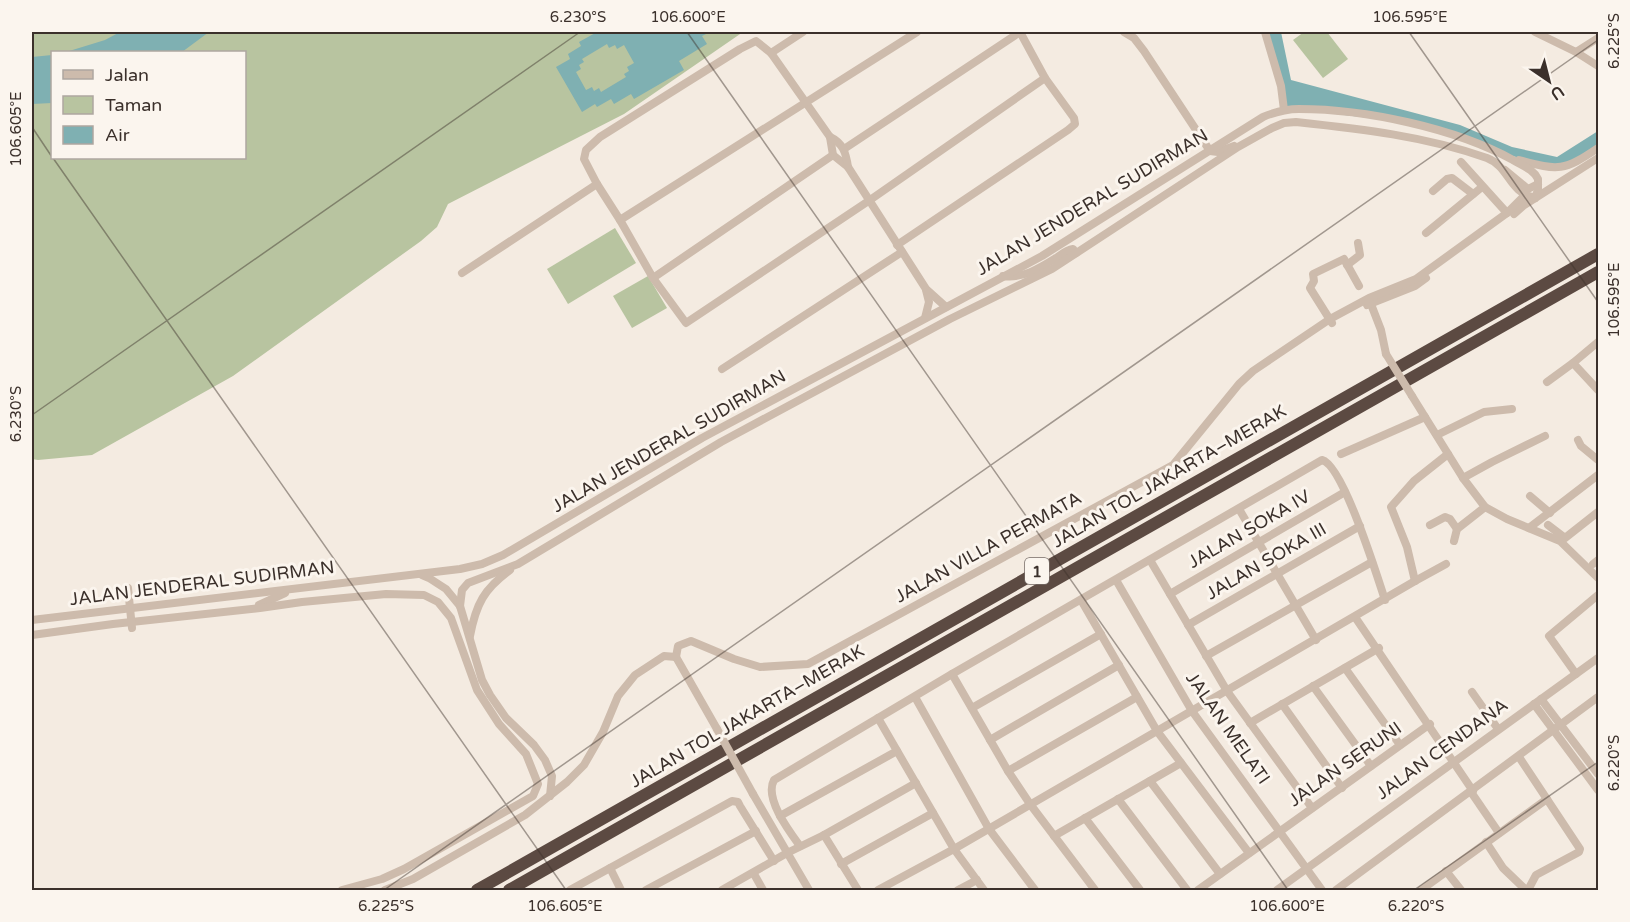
<svg xmlns="http://www.w3.org/2000/svg" width="1630" height="922" viewBox="0 0 1630 922" font-family="'Varela Round',sans-serif">
<style>
.green{fill:#b8c4a0;fill-rule:evenodd}
.water{fill:#7fb0b2;fill-rule:evenodd}
.lines{fill:none;stroke-linecap:round;stroke-linejoin:round}
.minor{stroke:#cdbbac;stroke-width:8}
.highway{stroke:#5c4a42;stroke-width:12}
.minor-bridge{stroke:#cdbbac;stroke-width:8}
.ticks{fill:none;stroke:#3b302b;stroke-width:1.5;stroke-opacity:0.45}
.labels{text-anchor:middle;stroke-width:6;stroke-linejoin:round;paint-order:stroke}
.shield{fill:#fbf5ee;stroke:#756b66;stroke-width:1.5}
.shield-label{font-size:16px;font-weight:bold;fill:#3b302b}
.street-label{font-size:18px;fill:#3b302b;stroke:#fbf5ee}
.neatline{fill:none;stroke:#3b302b;stroke-width:2}
.ticks-label{font-size:15px;text-anchor:middle;fill:#3b302b}
</style>
<rect width="100%" height="100%" fill="#f4ebe1"/>
<g class="green">
<path d="M32,32h711l-119,82 -176,90 -11,23 -16,14 -188,135 -141,79 -54,5 -6,-1zM52,52h192v106h-192z"/>
<path d="M1304,32h23l21,27 -25,19 -30,-38z"/>
<path d="M615,228l21,35 -68,41 -21,-35z"/>
<path d="M648,276l19,32 -35,20 -19,-32z"/>
</g>
<g class="water">
<path d="M120,32h89l-27,20h-116l39,-12z"/>
<path d="M597,32h113l-8,4 5,8 -28,17 5,9 -50,29 -3,-5 -17,10 -3,-5 -14,8 -2,-3 -13,8 -26,-45 14,-8 -2,-5 13,-8 -2,-4zM607,44l2,4 6,-3 2,4 7,-4 10,18 -7,4 2,4 -5,3 2,3 -25,15 -2,-4 -5,3 -2,-4 -6,3 -10,-18 5,-3 -2,-4 5,-3 -2,-3z"/>
<path d="M1268,32h13l10,48 169,45 52,22 45,10 41,-26v13l-24,17 -25,5 -44,-12 -76,-29 -144,-17z"/>
<path d="M52,55v48l-20,1v-47z"/>
</g>
<g class="lines">
<g class="minor">
<path d="M1124,32l10,6 10,13 66,100 8,1 16,-6"/>
<path d="M1265,32l16,54 3,24"/>
<path d="M1535,32l41,20 22,-14"/>
<path d="M1576,52l22,14"/>
<path d="M771,53l32,-21"/>
<path d="M830,137l3,18 15,12 78,122 20,18"/>
<path d="M844,149l176,-117"/>
<path d="M1519,160c40,11 45,11 79,-12"/>
<path d="M1461,162l46,51"/>
<path d="M848,167c-2,-14 -5,-24 -18,-30l-59,-84 -15,-12 -16,8 -140,88 -14,13 -2,9 13,25 23,36 33,58 33,45 184,-123 175,-122"/>
<path d="M1505,170l23,19 10,-5"/>
<path d="M1433,191l14,-12 5,-1 21,16"/>
<path d="M1514,214l9,-8 75,-48"/>
<path d="M620,220l297,-188"/>
<path d="M1426,233l56,-46"/>
<path d="M897,245l171,-115 7,-6 -1,-6 -29,-40 -25,-46"/>
<path d="M1347,265l13,-10 -2,-12"/>
<path d="M462,273l135,-89"/>
<path d="M1003,276c20,3 37,-8 53,-18 6,-4 10,-8 17,-9l3,4"/>
<path d="M653,278l180,-123"/>
<path d="M1369,299l12,31 5,24"/>
<path d="M1367,305l48,-19 11,-8"/>
<path d="M925,318l4,-16 -3,-12"/>
<path d="M1332,323l-22,-35 4,-7 -1,-7 31,-15 15,27"/>
<path d="M1598,342l-25,21 25,27"/>
<path d="M722,369l180,-117"/>
<path d="M1547,382l26,-19"/>
<path d="M1412,396l51,82 22,29 -28,22 -3,12"/>
<path d="M1437,435l47,-23 28,-3"/>
<path d="M1578,440l3,6 17,14"/>
<path d="M1341,454l84,-37"/>
<path d="M1463,478l29,-16 53,-26"/>
<path d="M1530,496l20,17"/>
<path d="M1485,507l22,12 53,22 38,37"/>
<path d="M1239,509l77,131"/>
<path d="M1430,525l15,-8 5,2 7,10"/>
<path d="M1548,525l17,13 33,-26"/>
<path d="M1529,528l69,-53"/>
<path d="M1150,560l77,131 85,117"/>
<path d="M1593,564l5,-4"/>
<path d="M422,575l7,3 17,11 14,17 22,74 8,15 16,23 28,27 11,15 7,16 -2,20"/>
<path d="M1116,580l76,131 130,179"/>
<path d="M1415,581l-8,-34 -16,-40 23,-26 34,-27"/>
<path d="M1170,594l175,-102"/>
<path d="M1081,600l76,131 92,122"/>
<path d="M259,605l26,-12"/>
<path d="M460,606l2,-16 6,-7 50,-19 203,-122 229,-123 102,-50 186,-122 34,-19 12,-5 12,-1c65,7 129,14 191,36 23,9 21,34 48,40"/>
<path d="M1355,617l118,174"/>
<path d="M32,620l428,-51 22,-5 21,-9 199,-117 340,-182 221,-139c12,-5 23,-8 36,-8 66,0 156,19 214,51 10,6 20,9 25,19v11l-3,8"/>
<path d="M1188,625l172,-99"/>
<path d="M32,635l81,-11 147,-16 42,-6 84,-8 38,1 14,7 13,16 26,72 22,34 27,30 12,30 -5,12 -129,73 -22,10 -40,11"/>
<path d="M470,636c6,-32 14,-47 40,-66"/>
<path d="M1206,656l166,-94"/>
<path d="M676,657l2,-11 13,-5 43,18 26,8 48,-3 365,-199 66,-81 14,-13 77,-52 39,-21 47,-19 91,-66 18,-18"/>
<path d="M676,657l41,72"/>
<path d="M1345,668l55,77"/>
<path d="M952,674l56,97 22,33 65,86"/>
<path d="M1576,674l-27,-38 49,-41"/>
<path d="M1313,686l58,80"/>
<path d="M1472,692l26,37"/>
<path d="M915,697l74,132 46,61"/>
<path d="M1541,699l57,75"/>
<path d="M1282,704l60,84"/>
<path d="M1534,704l64,86"/>
<path d="M972,708l129,-74"/>
<path d="M878,718l76,131 30,41"/>
<path d="M1250,723l129,-75"/>
<path d="M990,740l129,-75"/>
<path d="M1519,757l61,92 -1,3 -43,23 -8,15"/>
<path d="M1008,771l129,-74"/>
<path d="M1150,781l70,93"/>
<path d="M1471,792l28,41"/>
<path d="M753,794l56,96"/>
<path d="M1118,799l69,91"/>
<path d="M780,816l117,-65"/>
<path d="M1085,818l55,72"/>
<path d="M824,835l34,55"/>
<path d="M1054,836l127,-73"/>
<path d="M1486,842l17,26 23,22"/>
<path d="M800,846c-11,-15 -36,-48 -26,-66l178,-106 370,-214c21,5 55,116 63,140"/>
<path d="M841,864l92,-51"/>
<path d="M610,868l11,22"/>
<path d="M1446,871l15,19"/>
<path d="M754,874l9,16"/>
<path d="M385,890l28,-11 112,-64 42,-33 17,-17 19,-33 15,-36 17,-21 29,-19 12,1"/>
<path d="M570,890l162,-89 6,1 2,4 34,55"/>
<path d="M646,890l110,-59"/>
<path d="M722,890l65,-37 37,-18 92,-52"/>
<path d="M878,890l76,-41 461,-268 31,-17"/>
<path d="M958,890l19,-10"/>
<path d="M1198,890l232,-166"/>
<path d="M1277,890l321,-232"/>
<path d="M1336,890l262,-193"/>
<path d="M1421,890l126,-91"/>
</g>
<g class="highway">
<path d="M477,890l1121,-636"/>
<path d="M509,890l1089,-618"/>
</g>
<g class="minor-bridge">
<path d="M1386,354l26,42"/>
<path d="M128,588l4,40"/>
<path d="M717,729l36,65"/>
</g>
</g>
<path class="ticks" d="M687,32l601,858M1409,32l189,270M32,127l20,30M53,158l513,732M32,415l548,-383M384,890l1214,-850M1414,890l184,-128"/>
<g class="labels">
<rect class="shield" x="1025" y="558" width="24" height="26" rx="4.5"/>
<g class="shield-label">
<text x="1037" y="577">1</text>
</g>
<g class="street-label">
<text transform="translate(1092 202) rotate(-31)" y="6">JALAN JENDERAL SUDIRMAN</text>
<text transform="translate(669 441) rotate(-30)" y="6">JALAN JENDERAL SUDIRMAN</text>
<text transform="translate(1169 476) rotate(-30)" y="6">JALAN TOL JAKARTA–MERAK</text>
<text transform="translate(1249 529) rotate(-30)" y="6">JALAN SOKA IV</text>
<text transform="translate(988 547) rotate(-29)" y="6">JALAN VILLA PERMATA</text>
<text transform="translate(1266 561) rotate(-30)" y="6">JALAN SOKA III</text>
<text transform="translate(202 583) rotate(-7)" y="6">JALAN JENDERAL SUDIRMAN</text>
<text transform="translate(747 716) rotate(-30)" y="6">JALAN TOL JAKARTA–MERAK</text>
<text transform="translate(1228 728) rotate(55)" y="6">JALAN MELATI</text>
<text transform="translate(1442 749) rotate(-36)" y="6">JALAN CENDANA</text>
<text transform="translate(1345 764) rotate(-35)" y="6">JALAN SERUNI</text>
</g>
</g>
<rect width="1630" height="922" fill="none" stroke="#fbf5ee" stroke-width="66"/>
<rect x="51" y="51" width="195" height="108" fill="#fbf5ee" stroke="#aea6a0" stroke-width="1.5"/>
<rect x="63" y="70" width="30" height="9" fill="#cdbbac" stroke="#aea6a0" stroke-width="1.5"/>
<text x="105" y="81" font-size="18" fill="#3b302b">Jalan</text>
<rect x="63" y="96" width="30" height="18" fill="#b8c4a0" stroke="#aea6a0" stroke-width="1.5"/>
<text x="105" y="111" font-size="18" fill="#3b302b">Taman</text>
<rect x="63" y="126" width="30" height="18" fill="#7fb0b2" stroke="#aea6a0" stroke-width="1.5"/>
<text x="105" y="141" font-size="18" fill="#3b302b">Air</text>
<g transform="translate(1549 81) rotate(145)" stroke="#fbf5ee" stroke-width="4.5" paint-order="stroke">
<path d="M0-4.5L10 22L0 15L-10 22Z" fill="#3b302b"/>
<text y="-9" font-size="16" font-weight="bold" text-anchor="middle" fill="#3b302b">U</text>
</g>
<rect x="33" y="33" width="1564" height="856" class="neatline"/>
<g class="ticks-label">
<text x="578" y="22">6.230°S</text>
<text x="688" y="22">106.600°E</text>
<text x="1410" y="22">106.595°E</text>
<text transform="translate(1614 41) rotate(-90)" y="5">6.225°S</text>
<text transform="translate(16 129) rotate(-90)" y="5">106.605°E</text>
<text transform="translate(1614 300) rotate(-90)" y="5">106.595°E</text>
<text transform="translate(16 414) rotate(-90)" y="5">6.230°S</text>
<text transform="translate(1614 763) rotate(-90)" y="5">6.220°S</text>
<text x="386" y="911">6.225°S</text>
<text x="565" y="911">106.605°E</text>
<text x="1287" y="911">106.600°E</text>
<text x="1416" y="911">6.220°S</text>
</g>
</svg>
